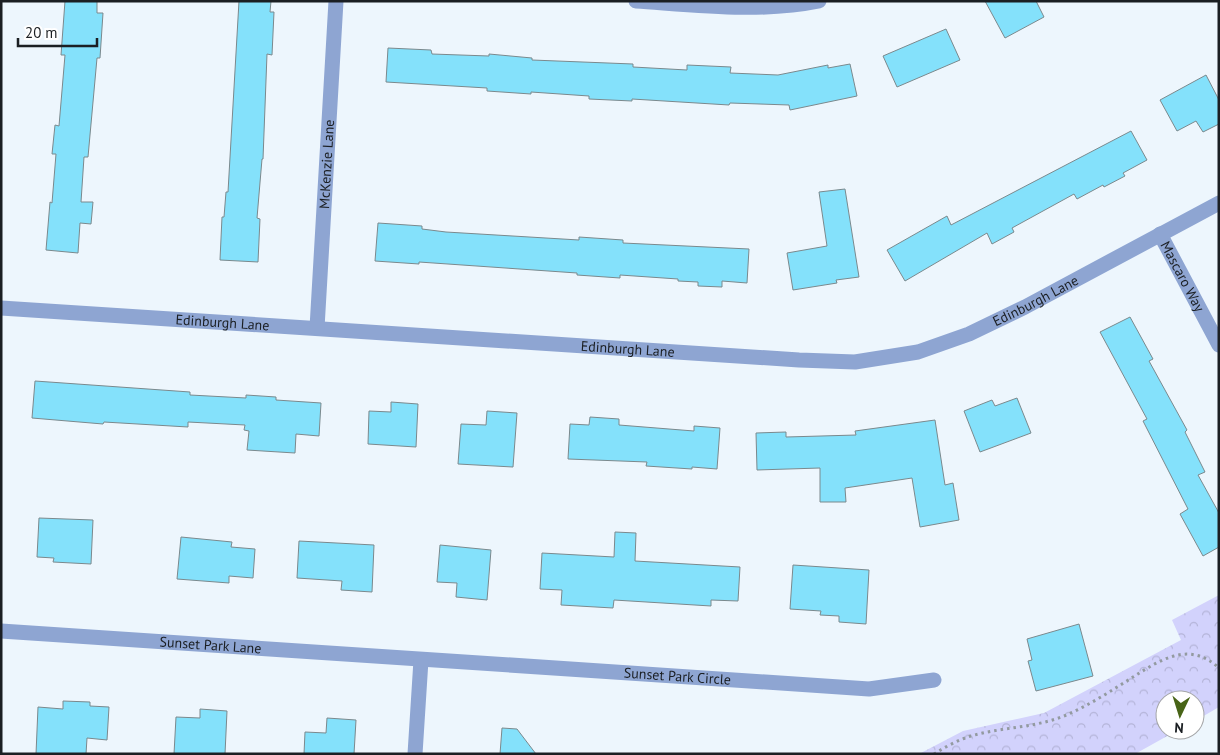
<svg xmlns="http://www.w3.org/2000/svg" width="1220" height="755" viewBox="0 0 1220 755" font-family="'PT Sans',sans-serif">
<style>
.park{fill:url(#park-crowns)}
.building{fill:#84e1fb;stroke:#7b898d}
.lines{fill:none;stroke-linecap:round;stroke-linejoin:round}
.path{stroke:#939aa0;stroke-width:3;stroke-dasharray:2.5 4;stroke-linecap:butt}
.minor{stroke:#8ea5d2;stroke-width:15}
.labels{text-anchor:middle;stroke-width:4;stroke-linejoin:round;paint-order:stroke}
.street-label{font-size:14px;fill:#1b1f23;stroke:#fff}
</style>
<defs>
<pattern id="park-crowns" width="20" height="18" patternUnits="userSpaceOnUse" patternTransform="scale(1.25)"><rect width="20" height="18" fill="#d2d2fc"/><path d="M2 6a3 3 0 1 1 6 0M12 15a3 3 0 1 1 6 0" fill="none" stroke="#b4b4d8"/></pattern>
</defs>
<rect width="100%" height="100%" fill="#edf6fd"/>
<path class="park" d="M1219,595v112l-24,14v-21h-30v30h13l-43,24h-216l44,-23 81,-18 137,-73 -9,-20z"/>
<g class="building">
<path d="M65,1h32v12h6l-3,45h-3l-9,99h-4l-3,45h12l-2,22 -11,-1 -2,30 -32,-3 4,-48 2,1 4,-49h-4l3,-29 4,1 6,-71h-4z"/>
<path d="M239,1h32l-1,11h4l-2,43 -5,-1 -4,105h-1l-5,59 3,1 -2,43 -38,-2 2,-43h2l2,-25h2z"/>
<path d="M985,1h51l8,16 -39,21z"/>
<path d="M946,29l14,31 -63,27 -14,-31z"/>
<path d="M388,48l43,2 1,4 57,2v-2l43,4v2l101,4v3l54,3v-5l44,2 -1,6 48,2 50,-10v3l22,-4 7,32 -67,14 -1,-5 -59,-2 -1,2 -97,-6v2l-43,-2v-3l-58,-4v2l-44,-3v-3l-101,-6z"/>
<path d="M1206,75l13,25v24l-16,8 -7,-11 -19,10 -17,-31z"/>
<path d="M1131,131l16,29 -24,13 2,3 -21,11 -1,-2 -26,14 -3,-5 -62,34 2,4 -22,12 -5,-11 -82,48 -18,-31 60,-34 4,9z"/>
<path d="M845,189l14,88 -23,3 1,3 -44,7 -6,-37 40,-7 -8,-54z"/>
<path d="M378,223l44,3v3l24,3 133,8v-3l44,3v3l126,6 -2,34 -25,-2v6l-24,-1v-4l-20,-1v-2l-58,-4v3l-43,-3v-2l-158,-11v2l-44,-3z"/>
<path d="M1130,317l23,42 -4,2 38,69 -2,2 20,40 -7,3 21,38v34l-16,9 -23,-42 8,-5 -45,-88 4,-2 -47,-87z"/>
<path d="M35,381l155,11v3l56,3v-3l30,2v3l45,3 -2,33 -23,-2 -1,19 -48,-3 2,-19 -5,-1 1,-5 -57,-3v5l-84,-5 -1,2 -71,-6z"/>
<path d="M1017,398l14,35 -51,19 -16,-41 28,-11 3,6z"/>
<path d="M391,402l27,2 -2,43 -48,-3 1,-33 22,1z"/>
<path d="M487,411l30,2 -4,54 -55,-3 3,-40 25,1z"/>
<path d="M590,417l29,2v6l75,6v-5l26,2 -3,41 -25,-2v2l-46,-3 1,-4 -79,-3 2,-35 19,1z"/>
<path d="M935,420l10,65 8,-2 6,37 -39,7 -8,-49 -67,10 1,14h-26v-34l-63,2 -1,-37 30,-1v5l70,-2 -1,-4z"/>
<path d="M39,518l54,2 -2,44 -38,-2 1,-4 -17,-1z"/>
<path d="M615,532l21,1 -1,28 105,6 -2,34 -27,-1v6l-97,-6 -1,8 -52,-3 1,-15 -22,-1 2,-36 72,4z"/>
<path d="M181,537l51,5 -1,5 24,2 -2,29 -24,-2v7l-52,-4z"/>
<path d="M299,541l75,4 -2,47 -31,-2 1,-9 -45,-3z"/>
<path d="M440,545l51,5 -4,50 -31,-3 1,-14 -20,-1z"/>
<path d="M793,565l76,5 -3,54 -27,-2v-6l-19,-1 1,-4 -31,-2z"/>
<path d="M1079,624l14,52 -57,15 -8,-30 4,-1 -5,-21z"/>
<path d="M63,701l27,1v4l19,1 -2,33 -20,-2 -1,16h-50l2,-47 25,2z"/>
<path d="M200,709l27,2 -2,43h-51l2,-37 24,1z"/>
<path d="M327,718l29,2 -2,34h-50l1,-22 21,1z"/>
<path d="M502,728l15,1 19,25h-36z"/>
</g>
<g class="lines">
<path class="path" d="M934,754c11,-7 24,-14 37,-18 31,-9 63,-8 93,-20 24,-10 47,-25 69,-39 13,-8 26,-17 41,-21 17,-5 32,0 45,12"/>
<g class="minor">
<path d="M636,1c59,4 125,12 183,0"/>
<path id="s1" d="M1160,234l59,111"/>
<path id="s2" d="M1,308l798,52 56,2 63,-10 51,-18 56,-27 194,-104"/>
<path id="s3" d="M317,328l19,-327"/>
<path id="s4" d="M1,631l868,58 65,-9"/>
<path d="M415,754l6,-94"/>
</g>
</g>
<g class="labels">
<g class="street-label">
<text dy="5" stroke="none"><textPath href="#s3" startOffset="164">McKenzie Lane</textPath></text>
<text dy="5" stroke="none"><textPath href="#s1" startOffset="48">Mascaro Way</textPath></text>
<text dy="5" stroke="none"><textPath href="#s2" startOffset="1048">Edinburgh Lane</textPath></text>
<text dy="5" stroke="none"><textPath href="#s2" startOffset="222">Edinburgh Lane</textPath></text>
<text dy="5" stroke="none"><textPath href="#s2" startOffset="628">Edinburgh Lane</textPath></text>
<text dy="5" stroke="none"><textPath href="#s4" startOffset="210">Sunset Park Lane</textPath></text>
<text dy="5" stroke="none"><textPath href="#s4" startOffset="678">Sunset Park Circle</textPath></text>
</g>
</g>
<rect width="1220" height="755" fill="none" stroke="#1b1f23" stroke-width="5"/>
<g transform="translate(1180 715) rotate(184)"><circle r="24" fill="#ffffff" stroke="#a4a5a7"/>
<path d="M0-4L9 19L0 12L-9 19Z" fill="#486417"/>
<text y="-8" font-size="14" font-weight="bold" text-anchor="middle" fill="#1b1f23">N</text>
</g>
<path d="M18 38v8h79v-8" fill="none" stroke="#1b1f23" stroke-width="2.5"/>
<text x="25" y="38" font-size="15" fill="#1b1f23" stroke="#ffffff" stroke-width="4" paint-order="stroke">20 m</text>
</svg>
